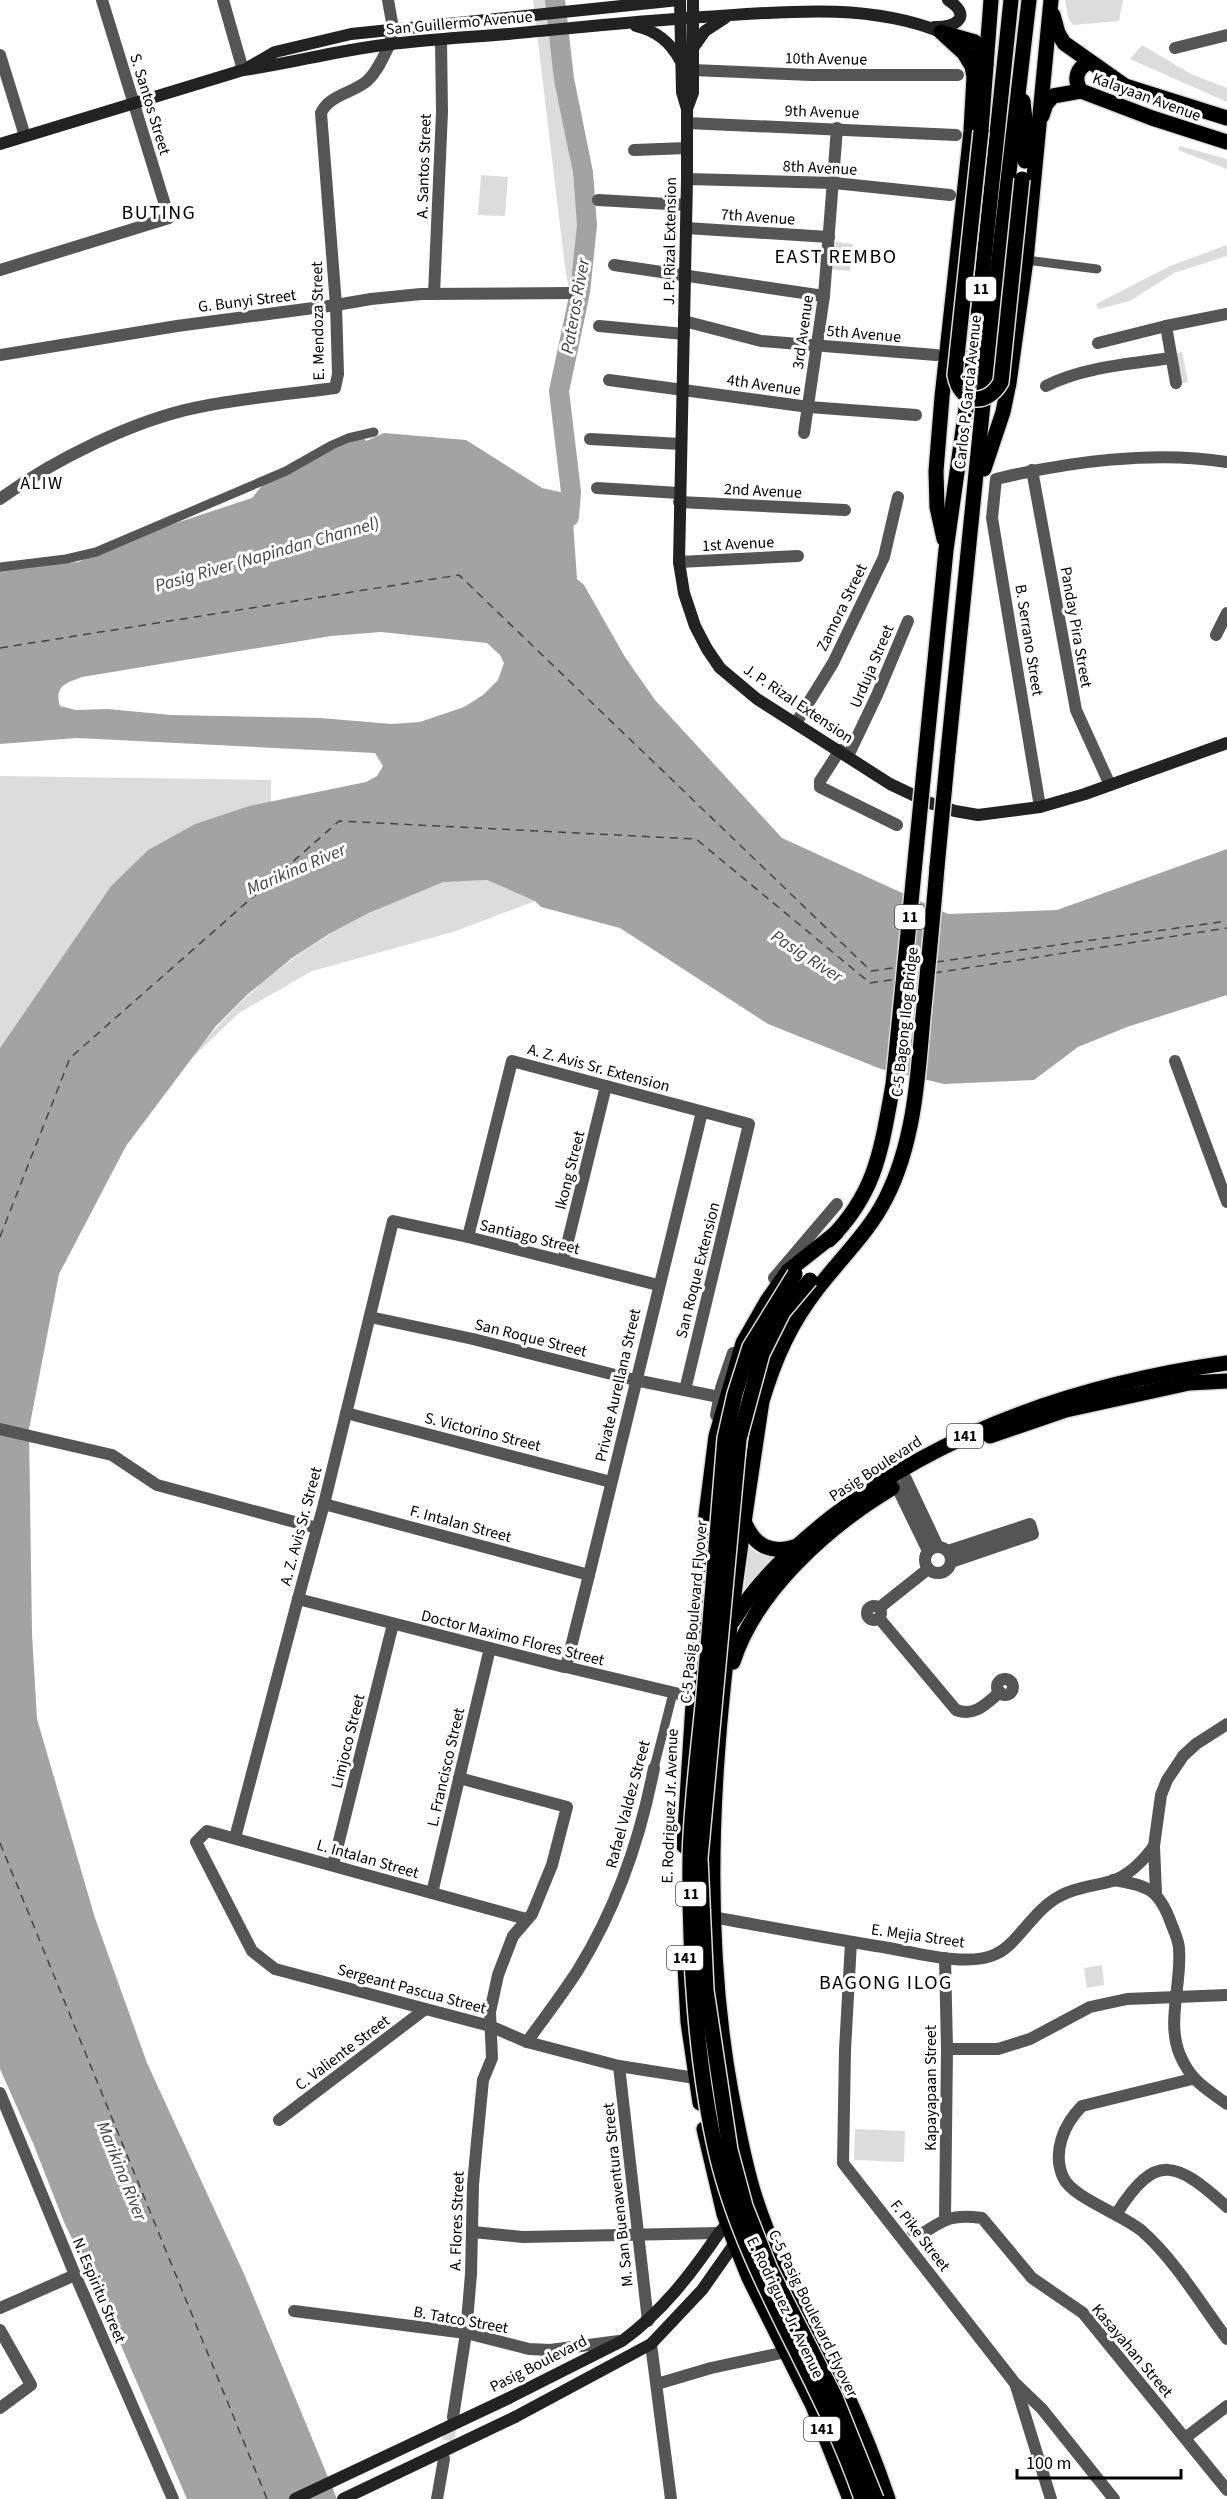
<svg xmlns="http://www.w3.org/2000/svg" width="1227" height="2499" viewBox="0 0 1227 2499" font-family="'Source Sans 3',sans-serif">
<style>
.green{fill:#dcdcdc}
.water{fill:#a3a3a3;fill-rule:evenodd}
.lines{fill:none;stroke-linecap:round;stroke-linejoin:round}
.river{stroke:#a3a3a3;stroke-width:20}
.ferry{stroke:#444;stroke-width:1.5;stroke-dasharray:8 6;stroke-linecap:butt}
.minor-tunnel{stroke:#d9d9d9;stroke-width:12;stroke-dasharray:12 6;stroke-linecap:butt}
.primary-casing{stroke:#dbdbdb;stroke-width:18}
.pedestrian{stroke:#555;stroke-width:9}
.minor{stroke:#555;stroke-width:12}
.tertiary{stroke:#555;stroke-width:12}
.secondary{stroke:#222;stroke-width:12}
.primary{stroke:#000;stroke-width:15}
.primary-bridge-casing{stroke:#dbdbdb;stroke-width:18;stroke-linecap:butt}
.secondary-bridge{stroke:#222;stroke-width:12}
.primary-bridge{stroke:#000;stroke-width:15}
.labels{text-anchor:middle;stroke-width:6;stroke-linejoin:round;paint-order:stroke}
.shield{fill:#fff;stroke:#4c4c4c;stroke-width:1.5}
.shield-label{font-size:15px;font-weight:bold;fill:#000}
.street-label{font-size:16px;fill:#000;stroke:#fff}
.water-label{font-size:18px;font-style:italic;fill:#444;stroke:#fff}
.neighbourhood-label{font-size:18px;letter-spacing:1.5px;fill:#000;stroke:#fff}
.quarter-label{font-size:20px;letter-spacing:1.5px;fill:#000;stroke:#fff}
</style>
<rect width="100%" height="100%" fill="#fff"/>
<g class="green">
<path d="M533,0h13l9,75 18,102 4,46 -3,68h-5l-5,-32z"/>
<path d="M1065,0h58l-4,21 -46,4 -5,-7z"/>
<path d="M1142,45l49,29 36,14v14l-97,-43z"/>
<path d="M1180,146l47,13v10l-49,-19z"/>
<path d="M481,175l27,2 -3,39 -27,-1z"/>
<path d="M831,241l22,3 -3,27 -22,-2z"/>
<path d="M1227,245v11l-53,17 -44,28 -31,8 -3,-5 74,-38z"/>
<path d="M1182,352l6,30 -14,3 -6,-30z"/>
<path d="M0,776l271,4v22l-22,4 -54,18 -47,26 -37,36 -111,162z"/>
<path d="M487,880l48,21 -82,31 -141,39 -73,42 -50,48c55,-72 116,-119 198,-156 18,-8 36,-18 55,-23 14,-3 31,-1 45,-2z"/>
<path d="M748,1546l9,7 18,5 -31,39z"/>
<path d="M1102,1965l2,20 -17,3 -3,-20z"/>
<path d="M855,2129l50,2 -1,31 -50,-2z"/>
</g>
<path class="water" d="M384,433l82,7 76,48 27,6 2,-2 6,87 7,6 41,72 30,43 127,138 166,76 109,-4 170,-61v146l-100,32 -49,20 -44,33 -90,4 -63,-15 -113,-45 -148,-96 -79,-21 -6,-6 -48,-21 -44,2 -74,31 -40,21 -37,24 -45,37 -31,31 -90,120 -67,128 -30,155 3,205 5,85 58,199 52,145 98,213 92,223h-150l-82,-191 -41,-86 -31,-79 -33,-74v-1021l111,-162 37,-36 47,-26 54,-18 117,-24 11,-6 6,-10 -8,-13 -298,-15 -77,6v-176l78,-6 77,-32 97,-32 13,-16 81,-40 17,-5 3,4zM381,632l106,11 13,12 4,8 -6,17 -15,15 -19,12 -44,15 -28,2 -72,-6 -149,-3 -63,-6 -32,1 -16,-4c-6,-20 6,-23 22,-29l249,-41z"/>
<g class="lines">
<path class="river" d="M555,0l9,79 19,94 4,52 -7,67 -21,99 12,101 -2,25"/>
<g class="ferry">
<path d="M0,648l459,-73 412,396 28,-4"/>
<path d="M936,962l291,-41"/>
<path d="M913,965l10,-2"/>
<path d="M934,973l293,-45"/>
<path d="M911,977l10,-2"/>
<path d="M0,1237l70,-179 269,-237 357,18 174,144 27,-4"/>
<path d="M0,1843l267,656"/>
</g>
<path class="minor-tunnel" d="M444,2458l9,-41"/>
<g class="primary-casing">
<g id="primary">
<path d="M1053,15l5,18 6,10 61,43 102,32"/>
<path d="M941,32l23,21 8,13 2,11 -3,54 -29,266 -6,74 1,36 7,32"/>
<path d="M947,34l28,8 11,22"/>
<path d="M1081,91c-8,-12 -4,-23 8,-29"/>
<path d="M1023,101l3,28 -1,32"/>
<path d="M1042,116l4,-12 7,-8 28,-5 71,27 75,24"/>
<path d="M981,131l10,-131"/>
<path d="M984,469l19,-57 6,-29 17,-123 25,-260"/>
<path d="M926,750l20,-200 29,-205 36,-345"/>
<path d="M948,752l41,-408 40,-344"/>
<path d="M829,1240c48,-48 52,-91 64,-155"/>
<path d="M990,1436l76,-26 123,-27 38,-2"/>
<path d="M744,1521c10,25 27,34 53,25"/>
<path d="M733,1621c26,-42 62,-75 100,-105 114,-88 253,-133 394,-153"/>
<path d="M733,1662c23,-72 96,-136 159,-174"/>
<path d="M684,1846l20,-315 12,-95 27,-93 24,-42 21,-30 48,-38"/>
<path d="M685,1966l3,56 12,81"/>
<path d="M704,2129l20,85 11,29 14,35 64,128 37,93"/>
<path d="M888,2499c-12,-36 -26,-71 -42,-106 -30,-66 -69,-126 -91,-196 -11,-34 -17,-70 -24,-105 -42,-230 -3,-463 31,-691 13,-43 28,-77 56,-113 23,-30 51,-56 68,-90 28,-55 32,-121 37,-181 5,-50 10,-100 14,-150"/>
</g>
</g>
<g class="pedestrian">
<path d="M1026,260l71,9"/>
<path d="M0,567l66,-8 30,-7 190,-81 46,-26 16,-7 26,-6"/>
<path d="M654,1768l19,-75"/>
</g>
<g class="minor">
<path d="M223,0l20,70"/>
<path d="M1175,48l52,-13"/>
<path d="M0,55l25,81"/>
<path d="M693,70l118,5h147"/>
<path d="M687,123l269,12"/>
<path d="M634,150l53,-2"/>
<path d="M687,179l147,4 116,12"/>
<path d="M598,200l88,5"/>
<path d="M686,228l143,9"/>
<path d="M614,265l210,31"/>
<path d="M0,270l169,-52 -67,-218"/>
<path d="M434,294l8,-182 -1,-72"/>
<path d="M684,321l77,20 175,14"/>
<path d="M599,326l85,8"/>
<path d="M1166,326l10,57"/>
<path d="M1098,343l68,-17 61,-12"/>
<path d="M0,355l177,-29 159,-21 35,-6 50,-5 151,-1"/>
<path d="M609,380l200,27 107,8"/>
<path d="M1046,386c37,-19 84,-22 125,-28"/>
<path d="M804,433l20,-137 13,-168"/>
<path d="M590,439l91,5"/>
<path d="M1032,470l44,240 34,75"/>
<path d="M597,488l82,5"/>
<path d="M0,499c53,-39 134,-79 199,-92 44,-9 91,-13 136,-19l3,-14 -2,-69 -15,-192c8,-18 32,-20 46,-32 11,-10 16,-24 23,-37"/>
<path d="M679,502l166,8"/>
<path d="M679,562l119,-6"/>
<path d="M1216,635l11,-22"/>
<path d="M796,723l37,-60 51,-106 14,-60"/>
<path d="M840,750l-20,31v6l77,38"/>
<path d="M848,756l29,-61 31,-74"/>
<path d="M1040,807l-48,-289 4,-39c71,-17 158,-29 231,-17"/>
<path d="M1175,1061l52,141"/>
<path d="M468,1237l44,-176 237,63 -64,266"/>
<path d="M563,1261l43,-175"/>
<path d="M774,1278l63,-74"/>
<path d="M370,1317l103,22 162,41 84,17"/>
<path d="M346,1413l265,69"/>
<path d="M716,1415l5,-27 12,-35"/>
<path d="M906,1479l32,68"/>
<path d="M896,1485l32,66"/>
<path d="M324,1504l69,-283 75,16 190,48"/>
<circle cx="938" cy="1560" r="13"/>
<path d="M948,1551l82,-27 3,10 -82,28"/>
<path d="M589,1575l113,-463"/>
<circle cx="874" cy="1613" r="7"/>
<path d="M879,1608l49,-39"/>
<path d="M879,1618l77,92c19,7 30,-6 44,-18"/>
<circle cx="1005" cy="1687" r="8"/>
<path d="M235,1838l63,-239"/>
<path d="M333,1865l60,-241"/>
<path d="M1113,1880c34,5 46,9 58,43 3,8 8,18 8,26 3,35 -13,73 1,106 11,26 25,33 47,49"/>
<path d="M432,1893l58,-245"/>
<path d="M1156,1893l-2,-47 7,-51 6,-15 16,-24 13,-12 31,-20"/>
<path d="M712,1917c57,10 114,21 171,30 31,5 85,21 113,7 22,-10 37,-44 64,-58 16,-9 35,-10 52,-15 18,-6 31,-20 42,-35"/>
<path d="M526,1919l-319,-88 -11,11 56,109 23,18 215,57 37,16 92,24 76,12"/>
<path d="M851,1942l-6,108 -2,113 171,219 28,27 72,90"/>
<path d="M945,1958l2,91 -2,169"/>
<path d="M527,2042c17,-24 35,-47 51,-72 39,-63 62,-130 76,-202"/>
<path d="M947,2049h51l32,-10 60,-32 37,-8 100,-4"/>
<path d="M619,2066l29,255"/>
<path d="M1192,2079l-110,27c-18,18 -30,46 -19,71 9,21 59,37 79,54 32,28 59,73 85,108"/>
<path d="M0,2093l73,177 100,229"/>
<path d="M279,2120l145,-110"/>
<path d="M1117,2213c39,-62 60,-51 110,-6"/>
<path d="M913,2231l9,3c23,-16 32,-20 60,-16l50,60 51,35 144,177"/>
<path d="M473,2232l50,5 196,-4"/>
<path d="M0,2308l75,-33"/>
<path d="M294,2311l172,22 63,16 21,1 69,-9"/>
<path d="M0,2330l31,55 -31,23"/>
<path d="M651,2344l20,155"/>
<path d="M657,2384l54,-16 75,-16"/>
<path d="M1016,2386l35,113"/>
<path d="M453,2417l13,-84 5,-59 2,-89 3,-33 7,-72 9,-22 -2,-46 8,-37 15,-39 19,-22 20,-49 15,-58 -108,-29"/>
<path d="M1185,2438l42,-32"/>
<path d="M437,2499l7,-40"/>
</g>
<g class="tertiary">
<path d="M388,0l5,28 -2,12"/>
<path d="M0,1429l112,26 45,30 160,43"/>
<path d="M566,1667l23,-92 -265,-71 -26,95 266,68h2l126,30 10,3"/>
</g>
<g class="secondary">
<path d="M680,0l2,92 5,17v70l-8,383 5,31 11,33 12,23 13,19 37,31 133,85 40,19 25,8 23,4 62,-8 45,-13 142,-51"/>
<path d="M636,26c21,5 34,16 44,34"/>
<path d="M934,27c22,1 39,-11 14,-27"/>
<path d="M693,48l12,-17 20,-13"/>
<path d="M249,67l26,-15 76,-18 328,-34"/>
<path d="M687,109l6,-16v-93"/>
<path d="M0,144l243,-74c40,-5 80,-16 120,-22 48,-8 97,-10 145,-14 65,-6 130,-13 195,-17 78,-5 164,-15 238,15"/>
<path d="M509,2398l113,-57c40,-29 69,-67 97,-108l9,-10 5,-2"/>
<path d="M515,2417l136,-73 51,-54 33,-47 6,-3"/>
</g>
<use href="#primary" class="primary"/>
<g class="primary-bridge-casing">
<g id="primary-bridge">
<path d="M981,131l-26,244c5,29 32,32 46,7l21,-203"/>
<path d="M937,867l11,-115"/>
<path d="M893,1085l33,-335"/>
<path d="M795,1274l-45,73 -15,47 -10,44c-7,86 -14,172 -21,257 -5,55 -13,110 -14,165 -1,92 6,205 27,295 29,122 105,225 145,344"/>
<path d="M810,1280l-27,32 -21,42 -23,85 -39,419 6,132 24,160 15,56 25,63 65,128 41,102"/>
</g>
</g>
<g class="secondary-bridge">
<path d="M295,2499l214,-101"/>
<path d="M343,2499l172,-82"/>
</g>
<use href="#primary-bridge" class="primary-bridge"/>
</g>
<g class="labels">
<g class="shield">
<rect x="966" y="277" width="30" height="24" rx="4.5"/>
<rect x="895" y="905" width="30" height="24" rx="4.5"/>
<rect x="947" y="1424" width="36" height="24" rx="4.5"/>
<rect x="676" y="1882" width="30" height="24" rx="4.5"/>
<rect x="667" y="1946" width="36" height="24" rx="4.5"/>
<rect x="804" y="2417" width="36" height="24" rx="4.5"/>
</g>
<g class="shield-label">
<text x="981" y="294">11</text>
<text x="910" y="922">11</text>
<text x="965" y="1441">141</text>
<text x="691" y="1899">11</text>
<text x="685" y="1963">141</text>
<text x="822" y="2434">141</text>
</g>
<g class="street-label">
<text transform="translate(459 22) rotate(-5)" y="6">San Guillermo Avenue</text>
<text transform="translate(826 58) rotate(1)" y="6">10th Avenue</text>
<text transform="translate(1147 96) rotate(20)" y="6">Kalayaan Avenue</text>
<text transform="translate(151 104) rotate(73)" y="6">S. Santos Street</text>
<text transform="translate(822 111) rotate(2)" y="6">9th Avenue</text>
<text transform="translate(423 166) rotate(-88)" y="6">A. Santos Street</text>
<text transform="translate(820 167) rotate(3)" y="6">8th Avenue</text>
<text transform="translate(758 216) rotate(4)" y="6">7th Avenue</text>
<text transform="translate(669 241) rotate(-89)" y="6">J. P. Rizal Extension</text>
<text transform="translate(247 300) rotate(-7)" y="6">G. Bunyi Street</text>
<text transform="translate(317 321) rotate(-91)" y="6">E. Mendoza Street</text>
<text transform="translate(802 332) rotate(-82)" y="6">3rd Avenue</text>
<text transform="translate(864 333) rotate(5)" y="6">5th Avenue</text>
<text transform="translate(764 384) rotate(8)" y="6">4th Avenue</text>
<text transform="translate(967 392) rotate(-84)" y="6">Carlos P. Garcia Avenue</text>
<text transform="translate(763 490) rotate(3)" y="6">2nd Avenue</text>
<text transform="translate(738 543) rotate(-3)" y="6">1st Avenue</text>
<text transform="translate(841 607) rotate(-64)" y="6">Zamora Street</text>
<text transform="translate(1077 627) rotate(80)" y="6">Panday Pira Street</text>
<text transform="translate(1030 640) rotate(81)" y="6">B. Serrano Street</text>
<text transform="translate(871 666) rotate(-67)" y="6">Urduja Street</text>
<text transform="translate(799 703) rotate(34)" y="6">J. P. Rizal Extension</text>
<text transform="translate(904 1022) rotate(-84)" y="6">C-5 Bagong Ilog Bridge</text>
<text transform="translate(599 1067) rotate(15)" y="6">A. Z. Avis Sr. Extension</text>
<text transform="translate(569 1170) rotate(-76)" y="6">Ikong Street</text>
<text transform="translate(530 1236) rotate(14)" y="6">Santiago Street</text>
<text transform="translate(697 1270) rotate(-76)" y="6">San Roque Extension</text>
<text transform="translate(531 1337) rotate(14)" y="6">San Roque Street</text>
<text transform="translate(617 1385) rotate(-77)" y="6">Private Aurellana Street</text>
<text transform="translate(483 1431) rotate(14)" y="6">S. Victorino Street</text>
<text transform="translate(875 1468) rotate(-33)" y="6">Pasig Boulevard</text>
<text transform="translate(461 1523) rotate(15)" y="6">F. Intalan Street</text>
<text transform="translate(300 1526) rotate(-75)" y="6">A. Z. Avis Sr. Street</text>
<text transform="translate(693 1612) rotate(-85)" y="6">C-5 Pasig Boulevard Flyover</text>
<text transform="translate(513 1637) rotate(14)" y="6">Doctor Maximo Flores Street</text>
<text transform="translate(347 1741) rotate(-76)" y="6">Limjoco Street</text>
<text transform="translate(445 1767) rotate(-77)" y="6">L. Francisco Street</text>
<text transform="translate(627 1804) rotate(-75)" y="6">Rafael Valdez Street</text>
<text transform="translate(669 1806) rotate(-88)" y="6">E. Rodriguez Jr. Avenue</text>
<text transform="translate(368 1858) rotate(16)" y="6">L. Intalan Street</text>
<text transform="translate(918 1935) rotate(8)" y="6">E. Mejia Street</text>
<text transform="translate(412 1988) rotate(15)" y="6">Sergeant Pascua Street</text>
<text transform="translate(342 2052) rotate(-37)" y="6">C. Valiente Street</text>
<text transform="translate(930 2088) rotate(-90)" y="6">Kapayapaan Street</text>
<text transform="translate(617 2195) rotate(-96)" y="6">M. San Buenaventura Street</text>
<text transform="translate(456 2221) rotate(-88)" y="6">A. Flores Street</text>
<text transform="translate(921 2235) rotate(52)" y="6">F. Pike Street</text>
<text transform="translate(100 2290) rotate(67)" y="6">N. Espiritu Street</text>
<text transform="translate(786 2307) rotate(64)" y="6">E. Rodriguez Jr. Avenue</text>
<text transform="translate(814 2313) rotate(64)" y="6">C-5 Pasig Boulevard Flyover</text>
<text transform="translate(461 2319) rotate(10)" y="6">B. Tatco Street</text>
<text transform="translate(1133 2350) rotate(50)" y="6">Kasayahan Street</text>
<text transform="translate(538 2363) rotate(-27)" y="6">Pasig Boulevard</text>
</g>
<g class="water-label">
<text transform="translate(575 306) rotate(-80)" y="6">Pateros River</text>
<text transform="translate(267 554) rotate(-16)" y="6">Pasig River (Napindan Channel)</text>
<text transform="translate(296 869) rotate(-23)" y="6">Marikina River</text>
<text transform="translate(807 956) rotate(33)" y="6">Pasig River</text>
<text transform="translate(122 2171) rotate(68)" y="6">Marikina River</text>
</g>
<g class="neighbourhood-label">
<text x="42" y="489">ALIW</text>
</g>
<g class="quarter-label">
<text x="159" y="219">BUTING</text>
<text x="836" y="263">EAST REMBO</text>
<text x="886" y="1989">BAGONG ILOG</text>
</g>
</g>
<path d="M1017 2469v9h164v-9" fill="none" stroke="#000000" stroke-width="3"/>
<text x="1026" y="2469" font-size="18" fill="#000000" stroke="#ffffff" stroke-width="4.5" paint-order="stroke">100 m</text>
</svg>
